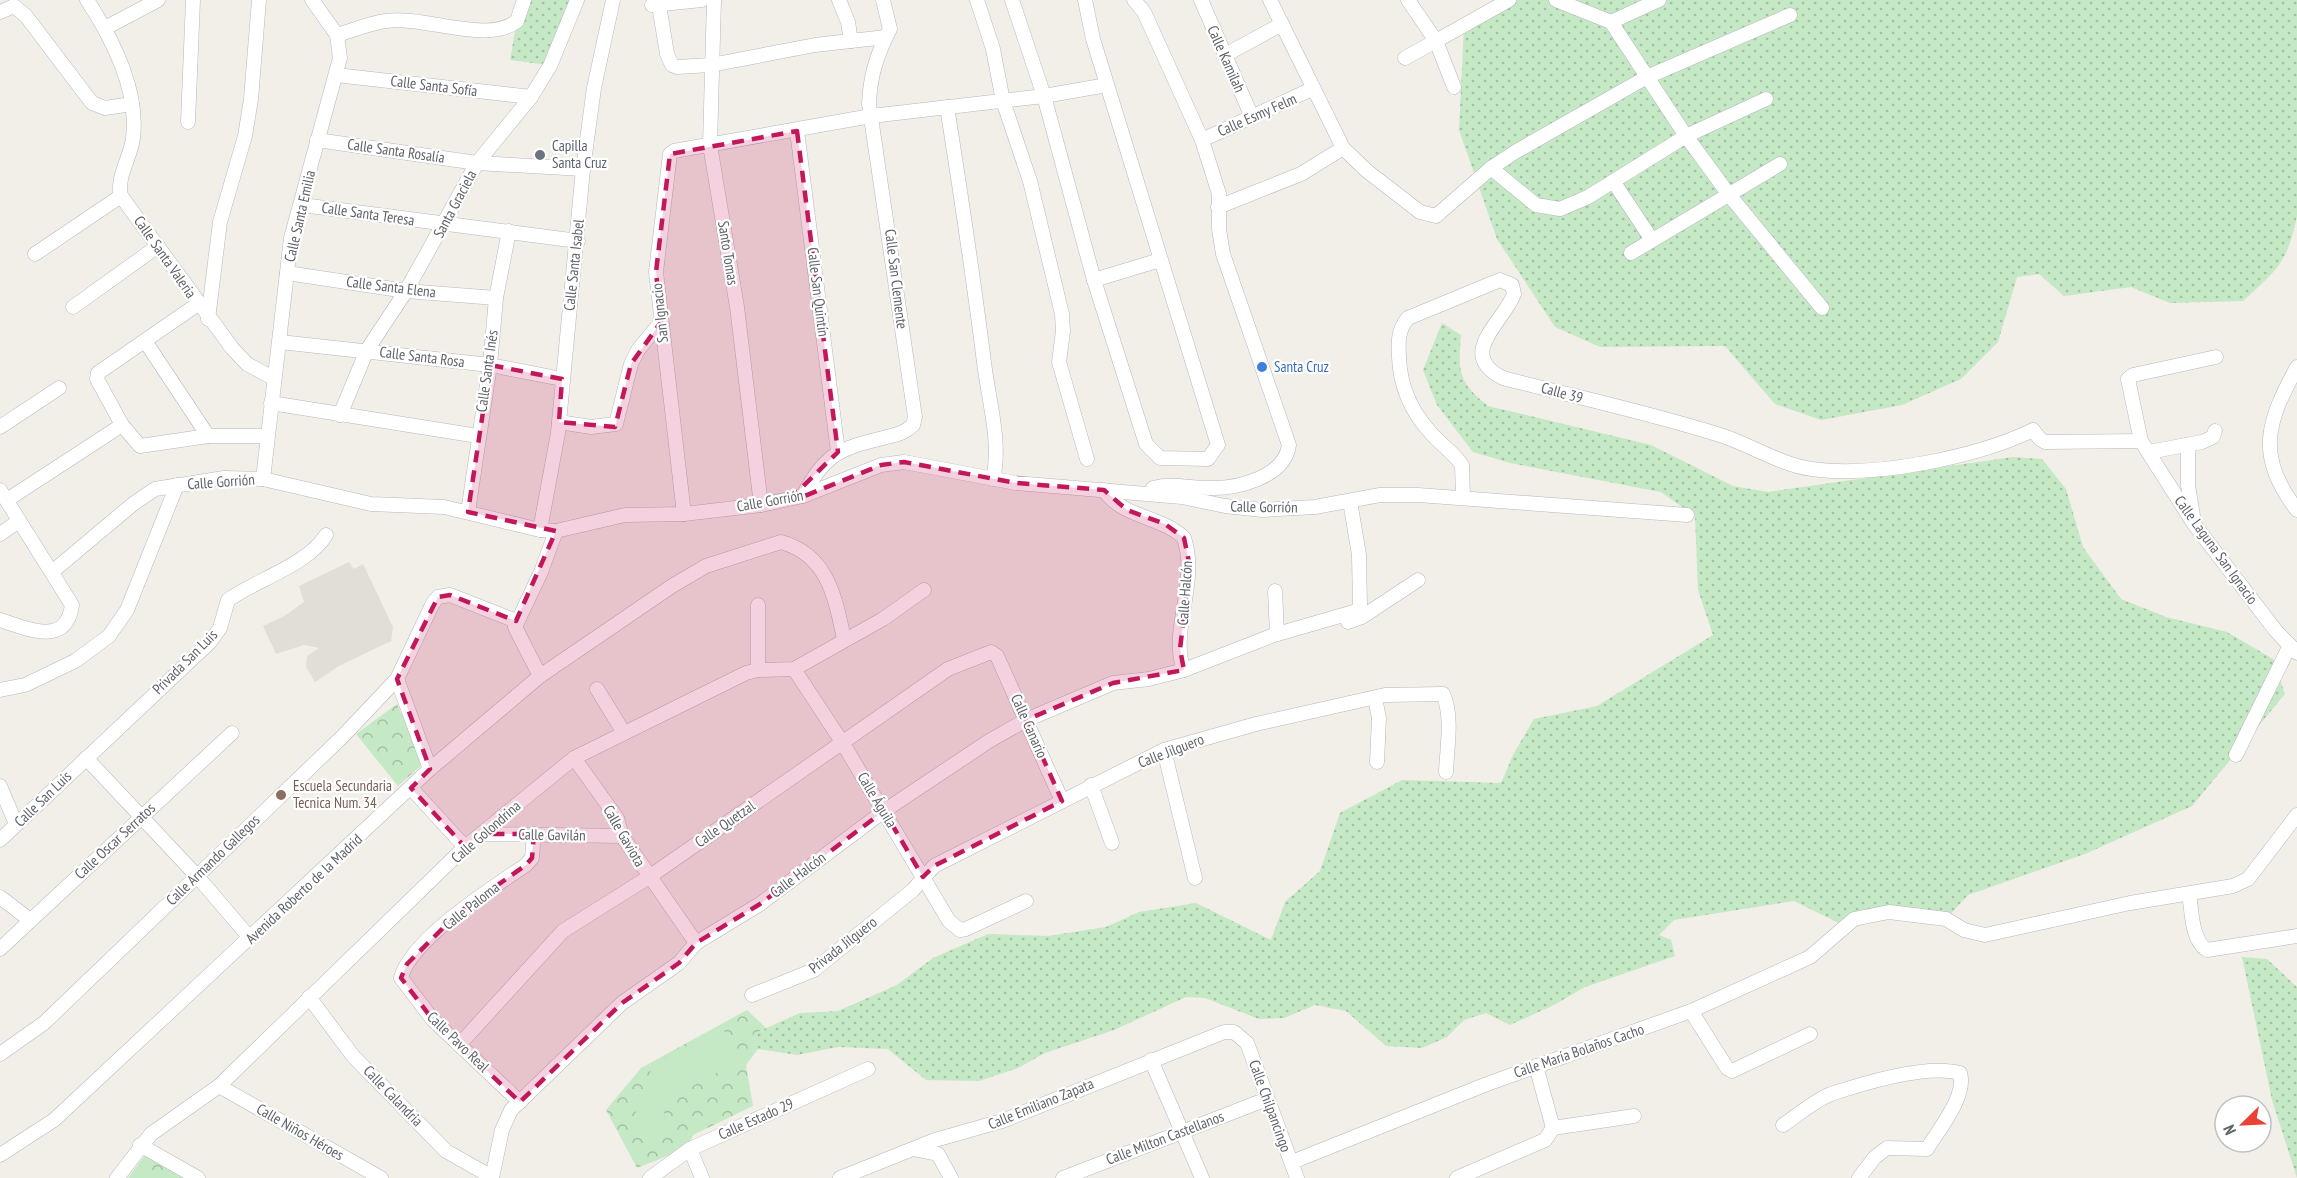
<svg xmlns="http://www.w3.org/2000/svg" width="2297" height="1178" viewBox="0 0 2297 1178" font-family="'PT Sans Narrow',sans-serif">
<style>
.education{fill:#e1ded6}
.grass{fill:url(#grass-dots)}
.forest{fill:url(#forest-crowns)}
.pitch{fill:#c5e8c5}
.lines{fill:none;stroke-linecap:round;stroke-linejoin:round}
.minor-casing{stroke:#b5b8bc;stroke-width:15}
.minor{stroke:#fff;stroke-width:14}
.marked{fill:#c2185b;fill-opacity:0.2;stroke:#c2185b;stroke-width:4.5;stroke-dasharray:12 8;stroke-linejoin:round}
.worship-dot{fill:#6b7280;stroke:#fff;stroke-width:2}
.shop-dot{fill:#3f7fe0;stroke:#fff;stroke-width:2}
.education-dot{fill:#8d6e63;stroke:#fff;stroke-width:2}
.labels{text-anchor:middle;stroke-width:4.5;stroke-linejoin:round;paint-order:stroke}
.street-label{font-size:15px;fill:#5f6368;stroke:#fff}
.worship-label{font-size:15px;fill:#5b616d;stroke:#fff;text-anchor:start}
.shop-label{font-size:15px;fill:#366cbe;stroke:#fff;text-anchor:start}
.education-label{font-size:15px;fill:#785e54;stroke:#fff;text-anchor:start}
</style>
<defs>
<pattern id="grass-dots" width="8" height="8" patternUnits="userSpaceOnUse" patternTransform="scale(1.5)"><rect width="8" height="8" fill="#c5e8c5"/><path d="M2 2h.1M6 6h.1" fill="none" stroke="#a3c0a4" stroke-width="1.8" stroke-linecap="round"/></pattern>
<pattern id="forest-crowns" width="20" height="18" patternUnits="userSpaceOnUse" patternTransform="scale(1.5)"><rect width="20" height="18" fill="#c5e8c5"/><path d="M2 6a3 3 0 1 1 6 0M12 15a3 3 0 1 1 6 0" fill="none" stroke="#a3c0a4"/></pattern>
</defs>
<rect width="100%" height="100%" fill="#f1efe8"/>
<path class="education" d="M349,562l5,7 9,-5 30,63 -2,14 -52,25 -24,16 -9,-15 1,-11 12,-8 -15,-3 -28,9 -13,-28 20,-9 21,-15 -5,-16z"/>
<g class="grass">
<path d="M527,0h43l-22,65 -38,-5 6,-34z"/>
<path d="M1503,0h794v216c-10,47 -19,53 -54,85l-73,2 -39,-16 -67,9 -25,-22 -22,3 -19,65 -37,37 -59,26 -81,15 -46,-16 -50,-58 -125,1 -45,-20 -58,-88 -38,-109 5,-104z"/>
<path d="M1442,323l19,12c-3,37 -3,47 27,71l163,39 82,41 35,6 245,-35 29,2 24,30 17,58 38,52 45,18 61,15 46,27 12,35 -93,112 -107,48 -117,41 -22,24 -57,-7 -44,14 -51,-25 -120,19 -15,15 12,5 4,16 -90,31 -31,18 -44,20 -24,-12 -22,7 -17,17 -25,11 -36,-2 -40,-35 -31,-6 -31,13 -25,1 -54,-21 -19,-1 -72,33 -69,23 -27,15 -39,13 -53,-1 -38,-31 -50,-2 -41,8 -39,-6 -7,-14 49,-22 38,-2 59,-26 36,-27 55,-24 60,2 58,-9 33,-15 57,-9 75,37 14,-38 35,-31 20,-58 62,-33 99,3 13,-30 20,-34 63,-13 116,-71 -15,-45 -3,-74 -34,-24 -151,-29 -37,-11 -36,-47 -14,-35z"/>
<path d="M2242,957l25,2 30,28v191l-25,-78z"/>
</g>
<g class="forest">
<path d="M397,704l27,59 -26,23 -42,-52z"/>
<path d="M747,1010l19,18 -14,7 6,14 -12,16 7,41 -60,29 -6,13 -50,20 -31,-58 35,-42z"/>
<path d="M146,1154l42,24h-60z"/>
</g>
<g class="pitch">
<path d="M722,1027l18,33 -74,41 -18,-34z"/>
<path d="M650,1086l22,42 -22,11 -22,-42z"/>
</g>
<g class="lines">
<g class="minor-casing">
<g id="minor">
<path d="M87,0c25,38 52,90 46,138 -2,19 -17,39 -12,58l111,152 15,16 26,14"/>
<path d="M714,0l-4,145 27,162 24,198"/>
<path d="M839,0l9,22 3,19"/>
<path d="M977,0l16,49 10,52 27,80 32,133 1,17 -4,31 28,97"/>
<path d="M1012,0l32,96 50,184 52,164 14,14 48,1 10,-14 -125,-406 -8,-39"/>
<path d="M1134,0l10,12 58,128 17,54v35l4,25 66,191c-4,32 -52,44 -80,43 -19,0 -37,-5 -56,0"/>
<path d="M1201,0l51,117"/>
<path d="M1270,0l73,148 24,23 53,41 16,4 55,-48 24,-16 132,-75 143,-62"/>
<path d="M1556,0l55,22 75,114 44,60 92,112"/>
<path d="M652,5l50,-5"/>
<path d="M659,5l8,49 5,11 5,2 34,-2 104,-20 71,-8"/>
<path d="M0,12l14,-6 12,10 66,87 13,5 27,-4"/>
<path d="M1611,22l48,-22"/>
<path d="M105,28l53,-28"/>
<path d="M337,35c15,-4 32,-12 49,-14 37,-6 102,24 131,0l7,-21"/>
<path d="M1225,55l57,-31"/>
<path d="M1405,58l31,-17 -28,-41"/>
<path d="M336,75l195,22"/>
<path d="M1454,87l-18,-46 73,-41"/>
<path d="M947,107c14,88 27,175 38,263 5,35 16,75 8,109"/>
<path d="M188,122l5,-122"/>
<path d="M797,131l41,321"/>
<path d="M317,140l160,23 106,6"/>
<path d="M1202,140l110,-51"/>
<path d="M1491,168l45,37 24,4 28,-12 98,-61 80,-37"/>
<path d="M1613,181l39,59"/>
<path d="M302,205l276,36"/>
<path d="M1218,207l83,-33 42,-26"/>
<path d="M1631,253l149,-89"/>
<path d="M35,254l86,-58"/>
<path d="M287,273l119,18 90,7"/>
<path d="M1094,280l66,-20"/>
<path d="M198,304l-100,69 -1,6 25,46 18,21 68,-10h59"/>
<path d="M73,307l85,-61"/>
<path d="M208,319l12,-97 25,-86 6,-37 8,-99"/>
<path d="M145,341l63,95"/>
<path d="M280,342l210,23 72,14"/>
<path d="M2216,357l-83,18 -5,4 13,62 53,83 82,107 21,22"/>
<path d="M2297,367c-30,55 -42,89 0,143"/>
<path d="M271,403l207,33"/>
<path d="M340,415l27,-65 39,-59 71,-128 54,-66 19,-31 27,-66"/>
<path d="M559,422l32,5 25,-3 15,-60 7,-14 23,-28"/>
<path d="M0,427l59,-39"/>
<path d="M2188,445v40l5,31"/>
<path d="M2149,452l53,-10 11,-5 2,-6"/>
<path d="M263,479l28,-241 49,-180 -3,-23 -25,-35"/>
<path d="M0,490l72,115c-6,43 -46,23 -72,15"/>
<path d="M1104,490c18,28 58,26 80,48 15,44 -15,94 0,132"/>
<path d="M803,496c21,-41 35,-47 80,-58 11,-3 21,-4 30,-13l2,-8 -46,-313c1,-28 8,-50 21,-75l-7,-29"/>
<path d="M1463,496l-1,-31c-9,-13 -22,-21 -32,-33 -19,-21 -30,-47 -31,-75 -1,-16 -1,-27 9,-39l92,-38 12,5 2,9c-10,28 -59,60 -11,84 73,19 148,35 220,58 30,10 58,29 89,33 62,9 165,-12 221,-39l7,9 5,3 96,-1"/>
<path d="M7,500l115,-75"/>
<path d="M468,512l22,-147 6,-67 13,-67"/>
<path d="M684,514l-28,-242 14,-118 4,-3 197,-35 173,-20 63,-11"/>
<path d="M540,530l18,-97 25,-264 11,-81 19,-88"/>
<path d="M0,534l19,-13"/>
<path d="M52,572l81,-68 22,-15 69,-11 39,1 108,25 73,3 96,23 16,1 69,-16 59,-1 77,-9 42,-9 78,-31 23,-3 112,21 166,14 43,9 38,4 52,-3 65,-12h38l269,20"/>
<path d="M1275,591l2,43"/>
<path d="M758,605v65"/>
<path d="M1348,622l14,-5 56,-37"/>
<path d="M794,669l48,73 107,179 11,9 6,-1 60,-28"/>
<path d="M540,676l-25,-49 26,-55 15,-41"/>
<path d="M397,679l33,90"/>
<path d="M597,689l27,44"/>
<path d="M0,690l25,-5 50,-24 34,-25 18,-26 50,-125"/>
<path d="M1375,698l4,20 -2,44"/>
<path d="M1164,750l31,128"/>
<path d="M2236,755l54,-110"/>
<path d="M86,758l111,118 53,62"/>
<path d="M574,758l43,60 5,18 74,107"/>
<path d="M1091,785l21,58"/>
<path d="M0,786l16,38"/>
<path d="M411,788l54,59"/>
<path d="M482,834l140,2"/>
<path d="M0,840l210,-198 10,-14 8,-28c28,-20 81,-36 98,-65"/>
<path d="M2189,894c3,16 2,46 18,56l90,-14"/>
<path d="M0,897l30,23"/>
<path d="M0,949l232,-216"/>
<path d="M752,995l62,-25 99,-80 21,-24 230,-116 92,-26 129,-29 58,-1c10,22 4,53 3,78"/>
<path d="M309,997l44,59 93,95 46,26"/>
<path d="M1691,1011l36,57 5,3 78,-37"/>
<path d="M459,1045l104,-114 86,-54 299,-208 43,-17 6,4 65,145"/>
<path d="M0,1054l44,-31 298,-286 55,-58 36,-76 5,-6 12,-2 66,26"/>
<path d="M1151,1060l51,118"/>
<path d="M1536,1066l17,62"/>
<path d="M219,1086l162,92"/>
<path d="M520,1102l-87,-82 -32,-42c9,-38 92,-91 125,-113l6,-7 2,-24"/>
<path d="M1783,1125c15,-10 32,-25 48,-31 33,-11 96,-30 129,-21 7,23 -21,56 -33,76l-40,-1 -12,9 -16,21"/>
<path d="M1553,1128l81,-12"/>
<path d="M140,1145l58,33"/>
<path d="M690,1149l12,29"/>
<path d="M913,1149l25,5 13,24"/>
<path d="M0,1155l54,-35 376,-351 110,-93 132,-90 34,-20 75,-24c47,13 54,55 63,97"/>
<path d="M1292,1162l195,-78 204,-73 119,-54 44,-38 35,-7 57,7 18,11 21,5 145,-32 103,-17 15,-7 49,-64"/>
<path d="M117,1178l34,-44 68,-48 246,-239 109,-89 172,-85 12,-3 36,-1 89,-50 41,-29"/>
<path d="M492,1178l10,-48 9,-20 111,-107 57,-40 17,-20 64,-39 124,-93 105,-70 37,-21 87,-37 36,-4 35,-9 90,-35 83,-24 3,-5 -1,-51 -9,-54"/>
<path d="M650,1178l40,-29 178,-80"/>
<path d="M840,1178l95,-38 67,-19 222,-89h10l13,11 50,135"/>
<path d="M1063,1178l204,-79"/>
<path d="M1457,1178l88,-38 8,-12"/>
</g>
</g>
<use href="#minor" class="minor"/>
</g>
<path class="marked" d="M797,131l41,321 -53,52 96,-39 23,-3 112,21 88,7 23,20 38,14 19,14 6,29 -10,82 4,21 -71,13 -87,37 36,81 -128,65 -11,11 -39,-66 -124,93 -64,39 -17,20 -57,40 -102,99 -87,-82 -32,-42 6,-14 51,-51 68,-48 6,-7 2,-24h-52l-17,13 -54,-59 19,-19 -33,-90 41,-82 12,-2 66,26 40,-90 -88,-19 22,-147 72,14 -3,43 56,5 16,-63 30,-42 -5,-50 14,-118z"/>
<circle class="worship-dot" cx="540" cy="155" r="6"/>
<circle class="shop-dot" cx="1262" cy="367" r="6"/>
<circle class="education-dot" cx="281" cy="795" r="6"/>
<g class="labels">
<g class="street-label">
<text transform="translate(1226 59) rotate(66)" y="5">Calle Kamilah</text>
<text transform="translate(434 86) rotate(7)" y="5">Calle Santa Sofía</text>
<text transform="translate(1257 115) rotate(-24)" y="5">Calle Esmy Felm</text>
<text transform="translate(396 151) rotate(8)" y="5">Calle Santa Rosalía</text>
<text transform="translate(455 204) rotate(-62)" y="5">Santa Graciela</text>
<text transform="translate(368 214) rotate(8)" y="5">Calle Santa Teresa</text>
<text transform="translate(300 216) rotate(-77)" y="5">Calle Santa Emilia</text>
<text transform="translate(728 253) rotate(81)" y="5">Santo Tomas</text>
<text transform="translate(165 257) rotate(55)" y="5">Calle Santa Valeria</text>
<text transform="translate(574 265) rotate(-84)" y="5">Calle Santa Isabel</text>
<text transform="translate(896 279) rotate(83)" y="5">Calle San Clemente</text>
<text transform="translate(391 287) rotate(7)" y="5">Calle Santa Elena</text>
<text transform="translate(818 292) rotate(83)" y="5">Calle San Quintín</text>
<text transform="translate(660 313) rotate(-96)" y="5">San Ignacio</text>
<text transform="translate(422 357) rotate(7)" y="5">Calle Santa Rosa</text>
<text transform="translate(487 371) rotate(-82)" y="5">Calle Santa Inés</text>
<text transform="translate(1562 393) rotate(15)" y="5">Calle 39</text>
<text transform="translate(221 482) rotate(-4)" y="5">Calle Gorrión</text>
<text transform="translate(770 501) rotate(-10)" y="5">Calle Gorrión</text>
<text transform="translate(1264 507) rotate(1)" y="5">Calle Gorrión</text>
<text transform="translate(2216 550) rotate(54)" y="5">Calle Laguna San Ignacio</text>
<text transform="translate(1185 593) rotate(-86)" y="5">Calle Halcón</text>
<text transform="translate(185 662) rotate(-45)" y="5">Privada San Luis</text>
<text transform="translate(1029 726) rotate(66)" y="5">Calle Canario</text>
<text transform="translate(1171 751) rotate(-21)" y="5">Calle Jilguero</text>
<text transform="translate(43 799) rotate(-44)" y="5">Calle San Luis</text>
<text transform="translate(877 800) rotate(59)" y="5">Calle Águila</text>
<text transform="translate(725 824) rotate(-35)" y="5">Calle Quetzal</text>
<text transform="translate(486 832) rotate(-41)" y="5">Calle Golondrina</text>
<text transform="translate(552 835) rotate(1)" y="5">Calle Gavilán</text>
<text transform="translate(624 836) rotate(60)" y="5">Calle Gaviota</text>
<text transform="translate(115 841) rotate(-43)" y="5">Calle Oscar Serratos</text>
<text transform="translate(213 860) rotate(-44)" y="5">Calle Armando Gallegos</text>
<text transform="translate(798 875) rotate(-37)" y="5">Calle Halcón</text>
<text transform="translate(304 889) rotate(-43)" y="5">Avenida Roberto de la Madrid</text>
<text transform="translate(471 906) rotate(-38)" y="5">Calle Paloma</text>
<text transform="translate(843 945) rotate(-38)" y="5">Privada Jilguero</text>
<text transform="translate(458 1042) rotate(44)" y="5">Calle Pavo Real</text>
<text transform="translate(1579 1051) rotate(-19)" y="5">Calle María Bolaños Cacho</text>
<text transform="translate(393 1096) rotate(46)" y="5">Calle Calandria</text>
<text transform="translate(1041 1104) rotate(-22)" y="5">Calle Emiliano Zapata</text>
<text transform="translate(1270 1106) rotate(70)" y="5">Calle Chilpancingo</text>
<text transform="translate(756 1119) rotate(-24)" y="5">Calle Estado 29</text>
<text transform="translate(300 1132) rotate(30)" y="5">Calle Niños Héroes</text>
<text transform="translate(1165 1138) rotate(-21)" y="5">Calle Milton Castellanos</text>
</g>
<g class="worship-label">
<text x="552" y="151">Capilla<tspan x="552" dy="17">Santa Cruz</tspan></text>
</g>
<g class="shop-label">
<text x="1274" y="372">Santa Cruz</text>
</g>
<g class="education-label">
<text x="293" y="791">Escuela Secundaria<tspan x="293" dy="17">Tecnica Num. 34</tspan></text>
</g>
</g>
<g transform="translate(2243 1124) rotate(246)"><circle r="28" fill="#ffffff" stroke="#bfc1c3" stroke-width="1.5"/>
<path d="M0-4.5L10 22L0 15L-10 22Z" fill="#ea4335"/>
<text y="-9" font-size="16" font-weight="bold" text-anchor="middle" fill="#5f6368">N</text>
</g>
</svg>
